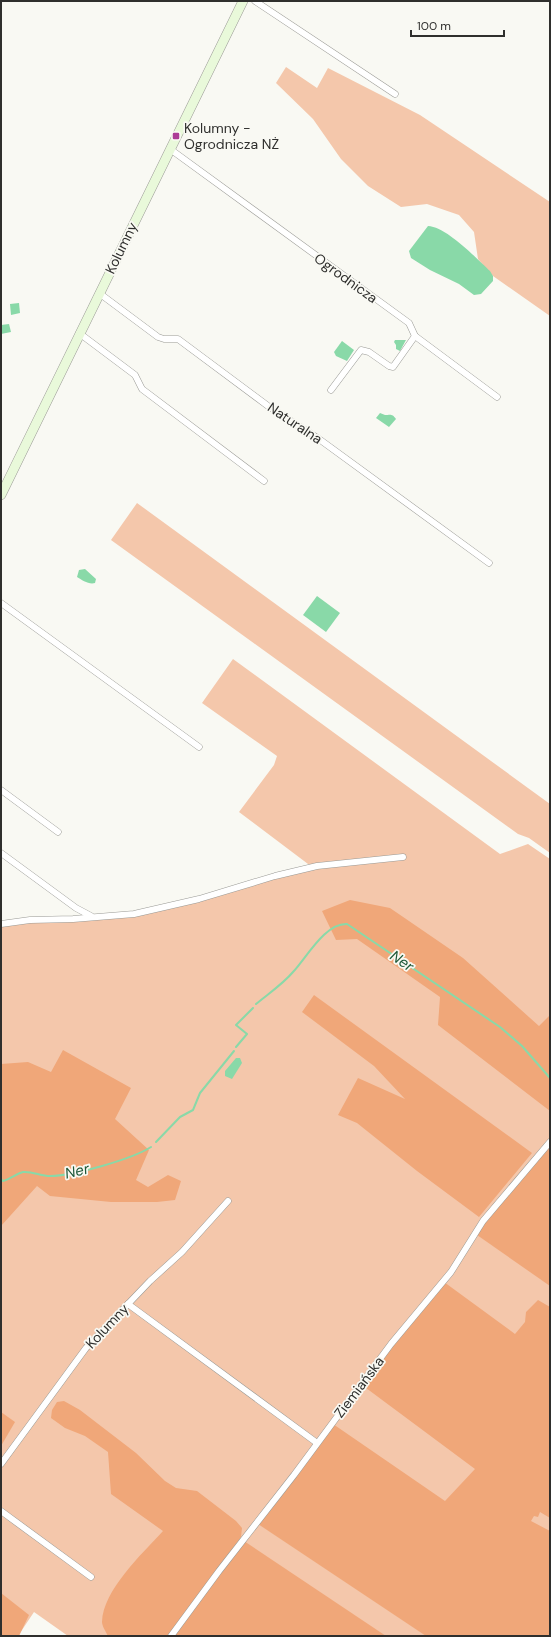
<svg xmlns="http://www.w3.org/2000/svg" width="551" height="1637" viewBox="0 0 551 1637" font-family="'DM Sans',sans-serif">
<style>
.green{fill:#f4c7ab}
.forest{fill:#f0a779}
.water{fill:#89d9a8}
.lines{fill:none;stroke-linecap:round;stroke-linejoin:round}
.stream{stroke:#89d9a8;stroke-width:2}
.street-casing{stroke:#9a9a95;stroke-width:7}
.secondary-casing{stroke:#9a9a95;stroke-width:10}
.street{stroke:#fff;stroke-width:6}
.secondary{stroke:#e9f9da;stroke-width:9}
.poi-dot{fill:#ac3b96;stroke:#f9f9f3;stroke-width:1.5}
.labels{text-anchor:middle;stroke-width:3.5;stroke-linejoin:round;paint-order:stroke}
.poi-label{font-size:14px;fill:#2f2f2d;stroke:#f9f9f3;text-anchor:start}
.street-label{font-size:14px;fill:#2f2f2d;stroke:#f9f9f3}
.water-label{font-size:15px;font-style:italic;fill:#1d5838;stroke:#f9f9f3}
</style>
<rect width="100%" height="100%" fill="#f9f9f3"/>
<g class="green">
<path d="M286,67l31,21 11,-20 92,47 130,87v114l-57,-40 -15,-17 -4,-27 -15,-17 -32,-11 -26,3 -33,-21 -27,-27 -28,-40 -37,-36z"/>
<path d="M137,503l413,301v49l-21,-15 -11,-4 -407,-294z"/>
<path d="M233,659l267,195 28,-10 22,15v777h-482l-34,-24 -16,24 -17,-2v-708l28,-5 96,-5 187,-49 -73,-55 35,-47 3,-9 -75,-53z"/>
</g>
<g class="forest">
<path d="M350,900l40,8 73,50 76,68 11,-11v96l-112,-86 2,-28 -83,-58 -21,1 -14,-29z"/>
<path d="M314,995l218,158 -53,64 -62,-46 -60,-48 -19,-8 20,-37 47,21 -31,-33 -72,-54z"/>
<path d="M63,1050l68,38 -16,31 34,31 -13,30 12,7 20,-12 13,6 -6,19 -18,2h-46l-61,-6 -13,-10 -36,40v-162l27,-2 23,10z"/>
<path d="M550,1144v142l-73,-51 6,-11z"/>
<path d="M444,1282l71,52 10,-12 1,-10 12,-12 12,7v211l-10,-6 -2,5 -4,-1 -3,5 19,10v105h-124l-168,-112 75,-100 112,77 30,-32 -113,-84z"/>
<path d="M64,1401l16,9 56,43 29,28 11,7 21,3 39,30 6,7 -1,9 -72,99h-61c-2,-4 -6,-10 -6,-14 1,-32 40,-68 61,-91l-52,-37 -3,-42 -23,-16 -20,-8 -14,-10 1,-8 5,-8z"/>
<path d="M1,1412l14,10 -14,24z"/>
<path d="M244,1541l142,95h-212z"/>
<path d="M1,1593l28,22 -10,21h-18z"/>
</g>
<g class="water">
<path d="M428,226c19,1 49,33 62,45l3,5v5l-12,13 -7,1 -15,-11 -29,-14 -19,-12 -2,-7z"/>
<path d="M19,303l1,10 -9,2 -1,-11z"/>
<path d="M9,324l2,8 -10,2v-9z"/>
<path d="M395,340h11l-6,11 -4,-2v-4l-2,-3z"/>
<path d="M342,341l12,9 -7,11 -11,-5 -2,-4z"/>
<path d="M380,413l5,2c5,0 7,-2 11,4l-7,8 -13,-9z"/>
<path d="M85,569l11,10 -1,4c-6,2 -13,-3 -18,-6l2,-7z"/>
<path d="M317,596l23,17 -14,19 -23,-17z"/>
<path d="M236,1058h4l2,5 -10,16 -7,-3v-5z"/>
</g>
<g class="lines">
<g class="stream">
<path d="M256,1004c12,-10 27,-20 37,-32 14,-15 32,-49 54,-48l153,103 22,19 28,32"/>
<path d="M236,1047l11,-13 -11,-9 17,-17"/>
<path d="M156,1142l24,-25 13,-7 7,-17 34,-42"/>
<path d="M1,1179l2,2c7,-2 15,-8 20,-9 9,-1 18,4 27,4 23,0 82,-17 101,-29"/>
</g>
<g class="street-casing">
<g id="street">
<path d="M255,1l140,93"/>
<path d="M170,149l239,174 6,13 82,61"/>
<path d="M99,293l59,44 6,2h14l90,67 51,33 170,124"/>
<path d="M79,333l56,42 7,14 122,92"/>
<path d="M331,390l30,-40 8,2 20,14 4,1 22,-31"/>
<path d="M1,603l198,144"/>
<path d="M1,790l57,42"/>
<path d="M1,853l75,55 15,8"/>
<path d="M1,924l29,-4 43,-1 61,-5 65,-15 76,-23 42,-10 86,-9"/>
<path d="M128,1304l189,139"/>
<path d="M1,1464l85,-116 64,-67 32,-29 46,-51"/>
<path d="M1,1511l90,66"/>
<path d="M171,1636l48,-65 75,-96 97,-131 60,-72 32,-51 67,-79"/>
</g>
</g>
<g class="secondary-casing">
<path id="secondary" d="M1,495l242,-494"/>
</g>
<use href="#street" class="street"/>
<use href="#secondary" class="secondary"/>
</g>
<rect class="poi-dot" x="172" y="132" width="8" height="8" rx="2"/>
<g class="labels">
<g class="poi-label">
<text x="184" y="133">Kolumny -<tspan x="184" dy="16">Ogrodnicza NŻ</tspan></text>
</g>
<g class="street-label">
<text transform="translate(121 248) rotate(-64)" y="5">Kolumny</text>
<text transform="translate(346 278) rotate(36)" y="5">Ogrodnicza</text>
<text transform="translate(295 423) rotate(34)" y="5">Naturalna</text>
<text transform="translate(107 1326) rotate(-47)" y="5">Kolumny</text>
<text transform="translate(359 1387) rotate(-53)" y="5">Ziemiańska</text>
</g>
<g class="water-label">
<text transform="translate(402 961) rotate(34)" y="5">Ner</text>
<text transform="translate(77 1171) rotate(-13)" y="5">Ner</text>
</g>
</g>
<rect width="551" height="1637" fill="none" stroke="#2f2f2d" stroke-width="4"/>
<path d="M411 30v6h93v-6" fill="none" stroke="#2f2f2d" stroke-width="2"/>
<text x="417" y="30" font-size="12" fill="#2f2f2d" stroke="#f9f9f3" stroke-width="3" paint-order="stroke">100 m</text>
</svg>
